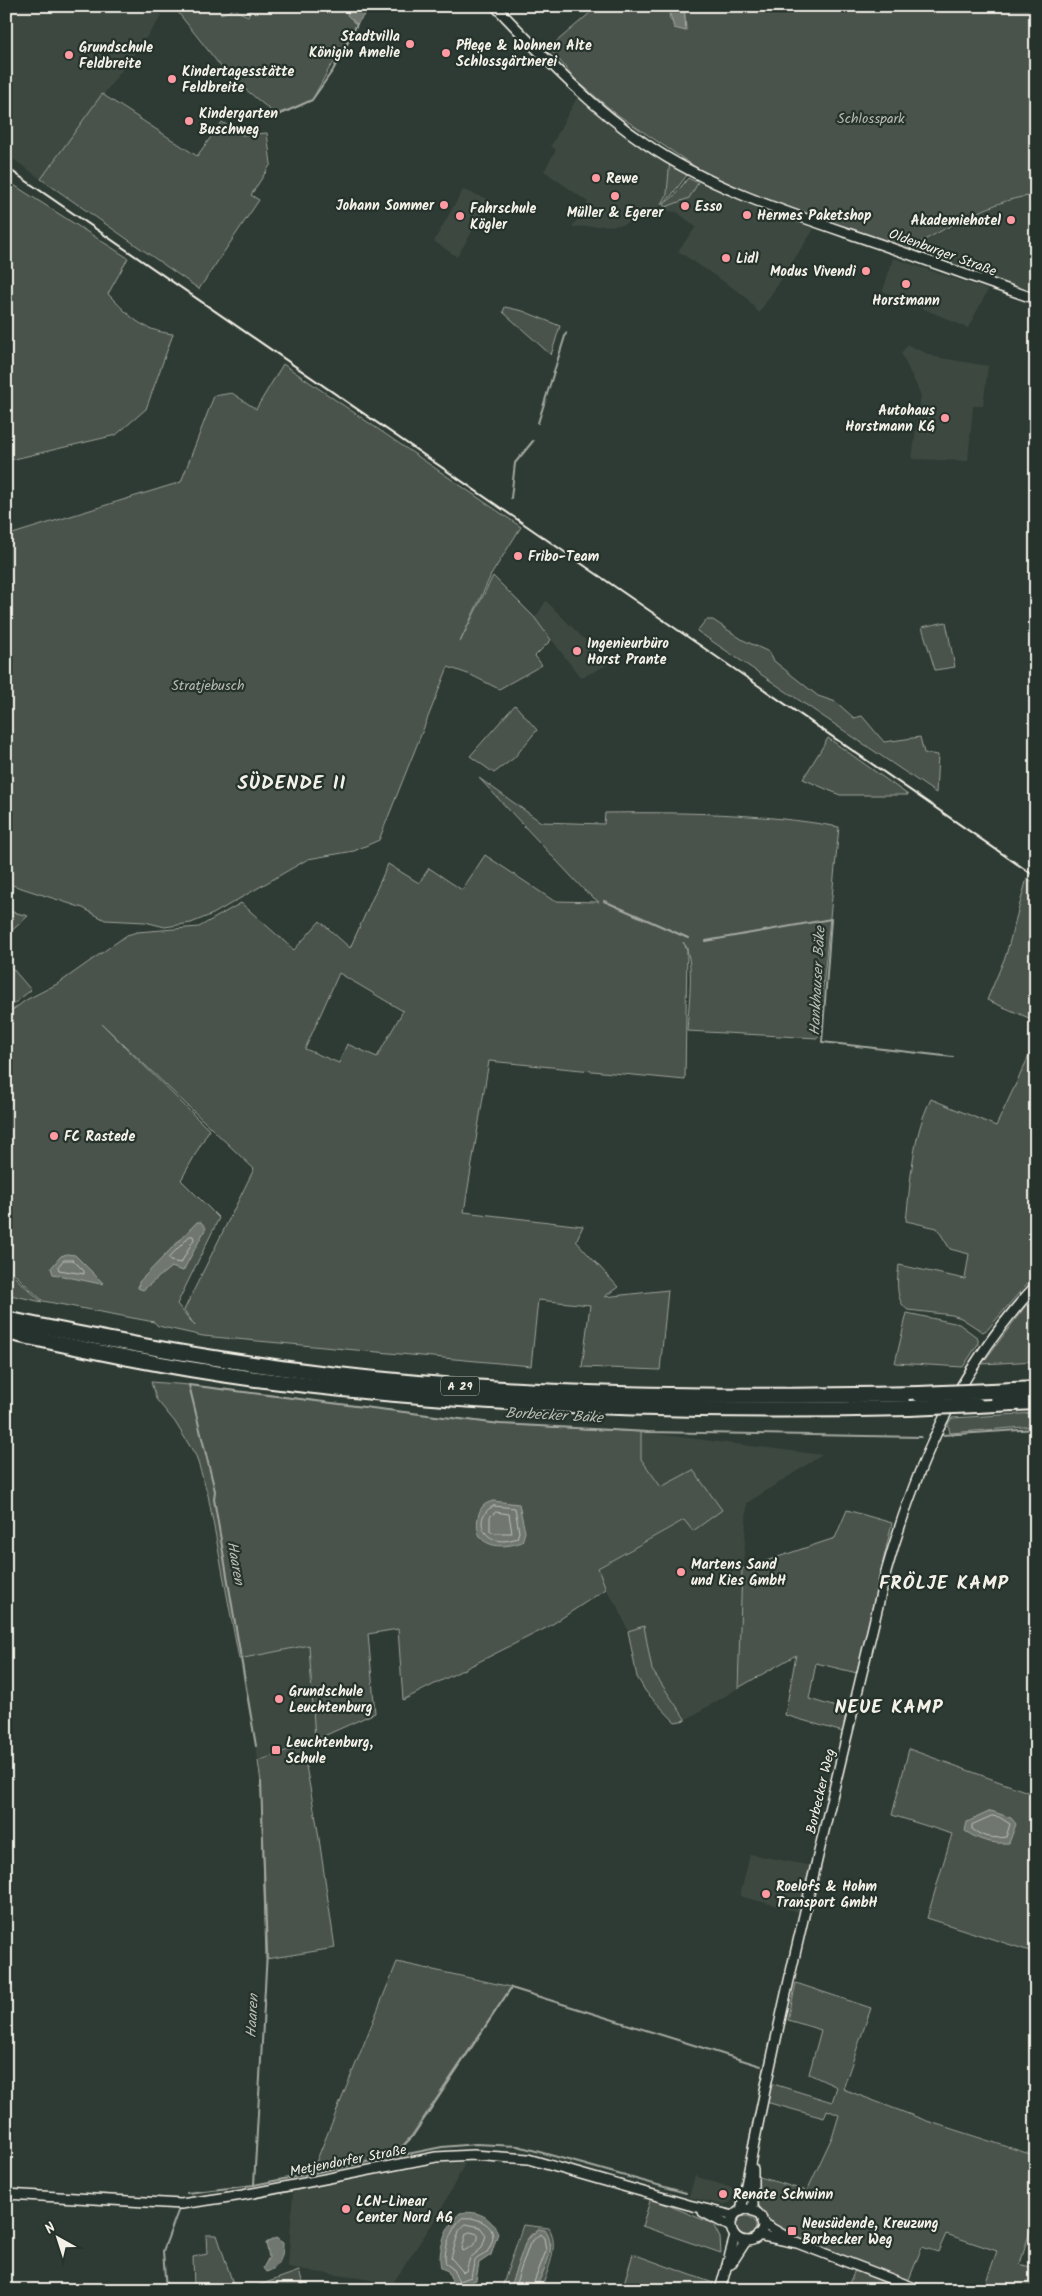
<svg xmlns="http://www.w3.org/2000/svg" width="1042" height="2296" viewBox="0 0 1042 2296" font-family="Kalam,sans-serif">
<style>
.built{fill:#3c4841}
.green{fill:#48524c;stroke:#9ea29a;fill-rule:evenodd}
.water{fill:#6f7770;stroke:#a4a8a0}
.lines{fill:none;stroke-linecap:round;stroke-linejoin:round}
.shore{stroke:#bfc0b8;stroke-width:1}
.stream{stroke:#a4a8a0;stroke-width:2}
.tertiary-casing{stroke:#f4f1e8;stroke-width:12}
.motorway-casing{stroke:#f4f1e8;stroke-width:18}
.tertiary{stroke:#26332d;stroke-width:9}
.motorway{stroke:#26332d;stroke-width:14}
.rail{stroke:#f4f1e8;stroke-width:2}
.motorway-bridge-casing{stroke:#f4f1e8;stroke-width:18;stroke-linecap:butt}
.motorway-bridge{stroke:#26332d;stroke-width:14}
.poi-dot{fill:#ff9aa2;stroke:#26332d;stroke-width:2}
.labels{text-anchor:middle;stroke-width:4.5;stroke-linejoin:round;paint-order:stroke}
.shield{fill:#26332d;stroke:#b6b8b0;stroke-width:1}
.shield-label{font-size:12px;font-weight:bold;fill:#f4f1e8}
.poi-label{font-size:14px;font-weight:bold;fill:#f4f1e8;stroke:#26332d;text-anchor:start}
.park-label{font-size:14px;fill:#b8b9b1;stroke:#26332d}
.street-label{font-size:14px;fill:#f4f1e8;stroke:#26332d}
.water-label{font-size:15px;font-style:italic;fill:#b8bab2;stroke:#26332d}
.district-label{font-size:19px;font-weight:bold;letter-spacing:1px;fill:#f4f1e8;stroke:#26332d}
</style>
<rect width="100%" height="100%" fill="#2e3b34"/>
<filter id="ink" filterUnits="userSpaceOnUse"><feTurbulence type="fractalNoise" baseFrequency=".02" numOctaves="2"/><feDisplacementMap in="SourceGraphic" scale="10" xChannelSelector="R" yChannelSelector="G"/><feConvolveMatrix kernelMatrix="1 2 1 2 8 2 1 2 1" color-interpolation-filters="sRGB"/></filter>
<g filter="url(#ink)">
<g class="built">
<path d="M6,6h149l7,10 -121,163 -35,-25z"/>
<path d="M580,92l90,67 -3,35 -6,11 -19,12 -20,8 -50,2 16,-25 -44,-31 12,-21 -5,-4z"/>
<path d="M688,177l59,26 67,26 -55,84 -14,-17 -67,-45 18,-24 -19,-15 -11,-1 -4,-4z"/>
<path d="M463,190l28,10 -34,57 -23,-16z"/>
<path d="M1023,196l13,1v100l-128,-48 84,-42z"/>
<path d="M893,258l95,32 -20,38 -85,-37z"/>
<path d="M908,345l27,12 53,9 -5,40h-10l-5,55 -56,-2 9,-64 -20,-42z"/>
<path d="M546,601l63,63 -28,14 -46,-60z"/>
<path d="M641,1432l181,23 -75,48 -10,186 -50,30 -35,-49 -8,-43 -16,4 -9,-22 -13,-20 -8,-20 87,-49 -44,-61z"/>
<path d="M309,1645l6,95 -57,20 -19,-101z"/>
<path d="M750,1854l62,12 -13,46 -59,-16z"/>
<path d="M446,2162l19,1 -25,49 -47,71 -105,-15 5,-76z"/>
<path d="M695,2176l40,13 -4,13 -8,3 -34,-8z"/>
</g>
<g class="green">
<path d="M173,6h45l3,8 11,-4 -1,-4h8l-2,5 11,5 4,-10h98l3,16 4,2 -13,28 -14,15 -18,33 -14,7 -23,7 -49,-41z"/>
<path d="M598,6h70l2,14 16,10 -2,-24h352v190c-35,-2 -96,37 -129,53l-157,-54 -41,-19 -94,-63 -38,-32 -28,-33z"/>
<path d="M102,94l95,62 25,-34 20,13 25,-2 4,31 -20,31 8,5 -60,89 -158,-110z"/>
<path d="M670,159l20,12 -19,25 -10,9 6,-11z"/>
<path d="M688,178l10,5 -9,15 -23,9 -3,-2 12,-10z"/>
<path d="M6,180l122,78 -20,36c22,22 32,36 65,40l-27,75 -30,26 -110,26z"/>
<path d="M505,307l18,4 37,15 -9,29 -48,-43z"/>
<path d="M283,364l238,163 -30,48 -31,67 33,-66 41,41 17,23 -16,16 7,9 -43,24 -28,-14 -23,-8 -69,173 -25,11 -46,8 -95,55 -22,9 -26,4 -20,-5 -40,-2 -22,-12 -77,-25v-347l175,-54 33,-86 18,-3 24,16z"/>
<path d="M706,620h7l30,20 26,12 5,9 44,35 18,6 18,16 8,-2 22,26 36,-5 4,16 14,2 -2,38 -239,-162z"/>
<path d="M946,622l9,45 -20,3 -13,-43z"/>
<path d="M515,705l22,25 -23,28 -20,15 -24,-17z"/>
<path d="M828,738l80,57h-68l-37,-16z"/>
<path d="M479,778l62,44 63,2 1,-11c78,-1 157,0 234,14l-21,211 -131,-7c1,-22 9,-72 -4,-89l4,6 -2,132 -196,-19 -25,151 119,14 -7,15 42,46 -14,10 64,-7 -8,80 -78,-3 8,-62 -52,-5 -7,66 -328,-30 -45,-10 -4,-4 -111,-21 -37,-35v-251l20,-15 33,-17 68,-48 10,-3 62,-5 42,-24 53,47 26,-29 30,27 38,-84 31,19 10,-15 33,22 23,-35 69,46 45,1 -14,-11zM339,973l64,38 -26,46 -30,-13 -8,19 -34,-14zM102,1024l152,145 -70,141 11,16 -18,-22 42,-86 -38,-38 28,-50z"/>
<path d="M1027,878l9,6v137l-49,-21 19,-45z"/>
<path d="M6,910l22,6 -22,20z"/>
<path d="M6,961l25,29 -25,20z"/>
<path d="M1036,1041v232l-48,56 -5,3 -22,-14 -9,-3 -44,-5c-13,-8 -11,-31 -9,-45l66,14 4,-25 -19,-5 -13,-21 -31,-7c5,-41 6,-85 25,-122l65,27z"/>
<path d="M6,1269l36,33 -36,-8z"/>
<path d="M1036,1292v69l-54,3z"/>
<path d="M907,1313l52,11 19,14v6l-15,23 -68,-4z"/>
<path d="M151,1382l38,3 311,39 141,8v27l20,28 32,-17 29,40 -29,21 -9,-11 -86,48 8,21 -58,38 -145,73 -5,-71 -30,5 7,79 -60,27 -6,-95 -70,14 -31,-164 -12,-39 -21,-34 -19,-23z"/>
<path d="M1036,1413v13l-86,7 -2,-9 4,-6z"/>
<path d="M847,1510l45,13 -35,150 -41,-10 -7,36 37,11 -3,22 -58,-17 11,-60 -58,33 4,-119 93,-31z"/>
<path d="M644,1626l8,44 34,50 -11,2 -29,-30 -9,-15 -9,-46z"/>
<path d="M302,1745l15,80 18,123 -69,11 -5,-177 -3,-21z"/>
<path d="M909,1749l127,46v158l-109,-35 25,-84 -60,-19z"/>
<path d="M397,1962l114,25 -100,149 -18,20 -81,16z"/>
<path d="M796,1983l75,25 -28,81 84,32 109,35v76l-6,-1 -10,33 16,5 -7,21h-46l14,-39 -51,-17 -8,18 -16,-5 -14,35 -112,-44 2,-10 -3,10c-35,-20 -37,-22 -39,-62l51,15 26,-56 6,-20 -12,-5 -3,8 -58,-16 4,-19 62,19 5,-15 -28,-13 12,-44 -33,-10z"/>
<path d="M651,2198l62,26 7,14 1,15 -79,-27z"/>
<circle cx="746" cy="2226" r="10"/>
<path d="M523,2225l26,3c11,18 -2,43 -8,62h-6l15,-38 1,-9 -18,-11 -7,9 -14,49h-11z"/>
<path d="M206,2235h11l18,55h-43l2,-1 -1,-32 14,-3z"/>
<path d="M633,2254l80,29 -2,7h-68l-19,-7z"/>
<path d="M855,2270l30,12 -3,8h-36z"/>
<path d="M299,2271l6,19h-59z"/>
</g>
<g class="water">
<path d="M350,6h21l-14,18 -10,-9z"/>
<path d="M668,6h16l2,25 -12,-3z"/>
<path d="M197,1222h4l5,6 -23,43 -12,-4 -28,23 -5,-2 1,-6z"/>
<path d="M67,1254l8,1 28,28 -2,1 -48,-10 -2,-6 10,-12z"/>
<path d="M493,1501l26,3 6,28 -3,10c-11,4 -28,7 -39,-2 -8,-7 -7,-26 0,-34 3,-3 7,-4 10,-5z"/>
<path d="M991,1811l20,7 5,6 -7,19c-17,1 -29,-2 -44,-12l2,-9z"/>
<path d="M460,2213c18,-3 31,4 38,20l-7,22 -12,8 -3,17 -15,6 -8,-2 -5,-13 -7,-3c-4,-17 5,-43 19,-55z"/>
<path d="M538,2229l7,1c13,18 -1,38 -8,56l-2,4h-23l-1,-7 15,-42z"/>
<path d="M276,2238l7,5c0,14 -3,25 -17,29l-3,-4 6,-11 -3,-14z"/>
</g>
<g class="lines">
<g class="shore">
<path d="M190,1236h3l1,3 -13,24 -11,-2 -1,-3z"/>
<path d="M64,1260h9l11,11v3l-25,-4 -1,-3z"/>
<path d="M494,1506l21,2 4,24 -2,6c-33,13 -47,-22 -23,-32z"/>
<path d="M496,1512l13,2 3,19h-17l-5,-2v-14z"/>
<path d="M992,1816l7,1 11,7 -4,13c-12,2 -24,0 -34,-8v-4z"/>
<path d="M471,2218c19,4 29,15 16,34 -3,4 -10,5 -12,9 -2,5 -3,11 -4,16l-12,4 -7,-13 -6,-4c-4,-12 6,-38 16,-46z"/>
<path d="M466,2224l14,3 6,8 -4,13 -12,10 -4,13 -3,1 -12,-14 8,-27z"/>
<path d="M470,2232l8,2c2,9 -8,14 -15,17l-1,-3 4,-14z"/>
<path d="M516,2290v-7l14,-40 10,-9 4,4 2,13 -15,39"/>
</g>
<g class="stream">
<path d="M276,116l36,-16 21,-30 24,-46"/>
<path d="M538,423l28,-90"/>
<path d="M511,498l4,-35 18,-22"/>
<path d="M604,901l84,37"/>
<path d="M706,941l125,-22 -9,123 131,15"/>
<path d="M942,1435l94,-6"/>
<path d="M256,1746l-42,-247 1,-8 -26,-106 311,39 148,8 273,5"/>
<path d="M393,2156l19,-19 99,-149 250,78"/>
<path d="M254,2185l188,-38 34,-3 42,2 168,47"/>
<path d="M187,2193l67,-8 13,-233 -6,-170"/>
<path d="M166,2290l-3,-39 17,-45"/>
</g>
<g class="tertiary-casing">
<g id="tertiary">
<path d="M495,6c48,50 94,100 151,138 67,46 146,70 222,96 56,19 111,40 168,59"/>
<path d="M753,2169v42"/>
<path d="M6,2194l175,10 62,-9 193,-38 37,-2 55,4 161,46 45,11"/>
<circle cx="747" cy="2225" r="16"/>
<path d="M741,2211c40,-215 95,-426 145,-639 31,-110 72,-202 150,-287"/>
<path d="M703,2212l28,15"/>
<path d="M762,2223l30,17"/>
<path d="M758,2235l39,8 123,47"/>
<path d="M731,2264l15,-23"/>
<path d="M720,2290l15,-54"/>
</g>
</g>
<g class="motorway-casing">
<g id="motorway">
<path d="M6,1319c104,22 208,41 314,54 199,24 399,25 599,21"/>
<path d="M6,1332c81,18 161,35 243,46 219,29 439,35 660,30"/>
<path d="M991,1391l45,-2"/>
<path d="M977,1405l59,-3"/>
</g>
</g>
<use href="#tertiary" class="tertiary"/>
<use href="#motorway" class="motorway"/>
<path class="rail" d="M6,167l1030,710"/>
<g class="motorway-bridge-casing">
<g id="motorway-bridge">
<path d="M919,1394l72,-3"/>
<path d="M909,1408l68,-3"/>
</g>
</g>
<use href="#motorway-bridge" class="motorway-bridge"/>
</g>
</g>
<g class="poi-dot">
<circle cx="410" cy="44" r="5"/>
<circle cx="446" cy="53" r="5"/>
<circle cx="69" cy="55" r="5"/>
<circle cx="172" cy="79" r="5"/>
<circle cx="189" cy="121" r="5"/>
<circle cx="596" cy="178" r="5"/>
<circle cx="615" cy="196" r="5"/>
<circle cx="444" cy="205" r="5"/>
<circle cx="685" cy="206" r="5"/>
<circle cx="747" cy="215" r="5"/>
<circle cx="460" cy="216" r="5"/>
<circle cx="1011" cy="220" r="5"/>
<circle cx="726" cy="258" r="5"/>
<circle cx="866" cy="271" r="5"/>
<circle cx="906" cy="284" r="5"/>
<circle cx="945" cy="418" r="5"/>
<circle cx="518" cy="556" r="5"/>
<circle cx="577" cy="651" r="5"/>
<circle cx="54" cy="1136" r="5"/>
<circle cx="681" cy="1572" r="5"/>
<circle cx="279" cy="1699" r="5"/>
<rect x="271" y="1745" width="10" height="10" rx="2.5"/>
<circle cx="766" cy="1894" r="5"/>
<circle cx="723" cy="2194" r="5"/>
<circle cx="346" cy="2209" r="5"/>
<rect x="787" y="2226" width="10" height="10" rx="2.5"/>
</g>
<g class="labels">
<rect class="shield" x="441" y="1376.5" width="38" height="19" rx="4"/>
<g class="shield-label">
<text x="460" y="1390">A 29</text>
</g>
<g class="poi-label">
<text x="400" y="41" text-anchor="end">Stadtvilla<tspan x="400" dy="16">Königin Amelie</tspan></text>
<text x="456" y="50">Pflege &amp; Wohnen Alte<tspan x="456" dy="16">Schlossgärtnerei</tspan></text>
<text x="79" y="52">Grundschule<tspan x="79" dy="16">Feldbreite</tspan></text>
<text x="182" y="76">Kindertagesstätte<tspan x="182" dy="16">Feldbreite</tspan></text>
<text x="199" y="118">Kindergarten<tspan x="199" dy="16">Buschweg</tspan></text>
<text x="606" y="183">Rewe</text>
<text x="434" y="210" text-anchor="end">Johann Sommer</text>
<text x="695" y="211">Esso</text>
<text x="470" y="213">Fahrschule<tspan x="470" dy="16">Kögler</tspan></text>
<text x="615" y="217" text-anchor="middle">Müller &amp; Egerer</text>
<text x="757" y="220">Hermes Paketshop</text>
<text x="1001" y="225" text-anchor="end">Akademiehotel</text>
<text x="736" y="263">Lidl</text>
<text x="856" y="276" text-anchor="end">Modus Vivendi</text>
<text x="906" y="305" text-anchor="middle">Horstmann</text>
<text x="935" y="415" text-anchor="end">Autohaus<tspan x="935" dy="16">Horstmann KG</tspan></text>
<text x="528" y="561">Fribo-Team</text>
<text x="587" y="648">Ingenieurbüro<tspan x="587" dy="16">Horst Prante</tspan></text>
<text x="64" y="1141">FC Rastede</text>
<text x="691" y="1569">Martens Sand<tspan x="691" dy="16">und Kies GmbH</tspan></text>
<text x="289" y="1696">Grundschule<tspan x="289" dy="16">Leuchtenburg</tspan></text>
<text x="286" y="1747">Leuchtenburg,<tspan x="286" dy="16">Schule</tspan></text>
<text x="776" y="1891">Roelofs &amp; Hohm<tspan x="776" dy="16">Transport GmbH</tspan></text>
<text x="733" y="2199">Renate Schwinn</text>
<text x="356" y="2206">LCN-Linear<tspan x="356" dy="16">Center Nord AG</tspan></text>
<text x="802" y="2228">Neusüdende, Kreuzung<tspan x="802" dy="16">Borbecker Weg</tspan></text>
</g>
<g class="park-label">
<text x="871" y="123">Schlosspark</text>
<text x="208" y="690">Stratjebusch</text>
</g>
<g class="street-label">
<text transform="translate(943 252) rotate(20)" y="5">Oldenburger Straße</text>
<text transform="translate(820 1791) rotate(-77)" y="5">Borbecker Weg</text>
<text transform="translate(348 2160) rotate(-11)" y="5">Metjendorfer Straße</text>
</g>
<g class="water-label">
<text transform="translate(817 981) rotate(-87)" y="5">Hankhauser Bäke</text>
<text transform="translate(554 1415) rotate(3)" y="5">Borbecker Bäke</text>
<text transform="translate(236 1563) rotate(80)" y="5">Haaren</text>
<text transform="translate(252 2016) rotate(-87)" y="5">Haaren</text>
</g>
<g class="district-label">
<text x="292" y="789">SÜDENDE II</text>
<text x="944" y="1589">FRÖLJE KAMP</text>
<text x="889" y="1713">NEUE KAMP</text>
</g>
</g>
<rect width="1042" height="2296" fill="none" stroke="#26332d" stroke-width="25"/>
<rect x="12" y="12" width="1017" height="2271" fill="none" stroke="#f4f1e8" stroke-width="2" filter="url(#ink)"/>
<g transform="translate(58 2238) rotate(321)" stroke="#26332d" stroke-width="4" paint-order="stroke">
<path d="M0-4L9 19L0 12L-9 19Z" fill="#f4f1e8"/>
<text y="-8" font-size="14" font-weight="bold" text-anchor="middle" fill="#f4f1e8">N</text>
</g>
</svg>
